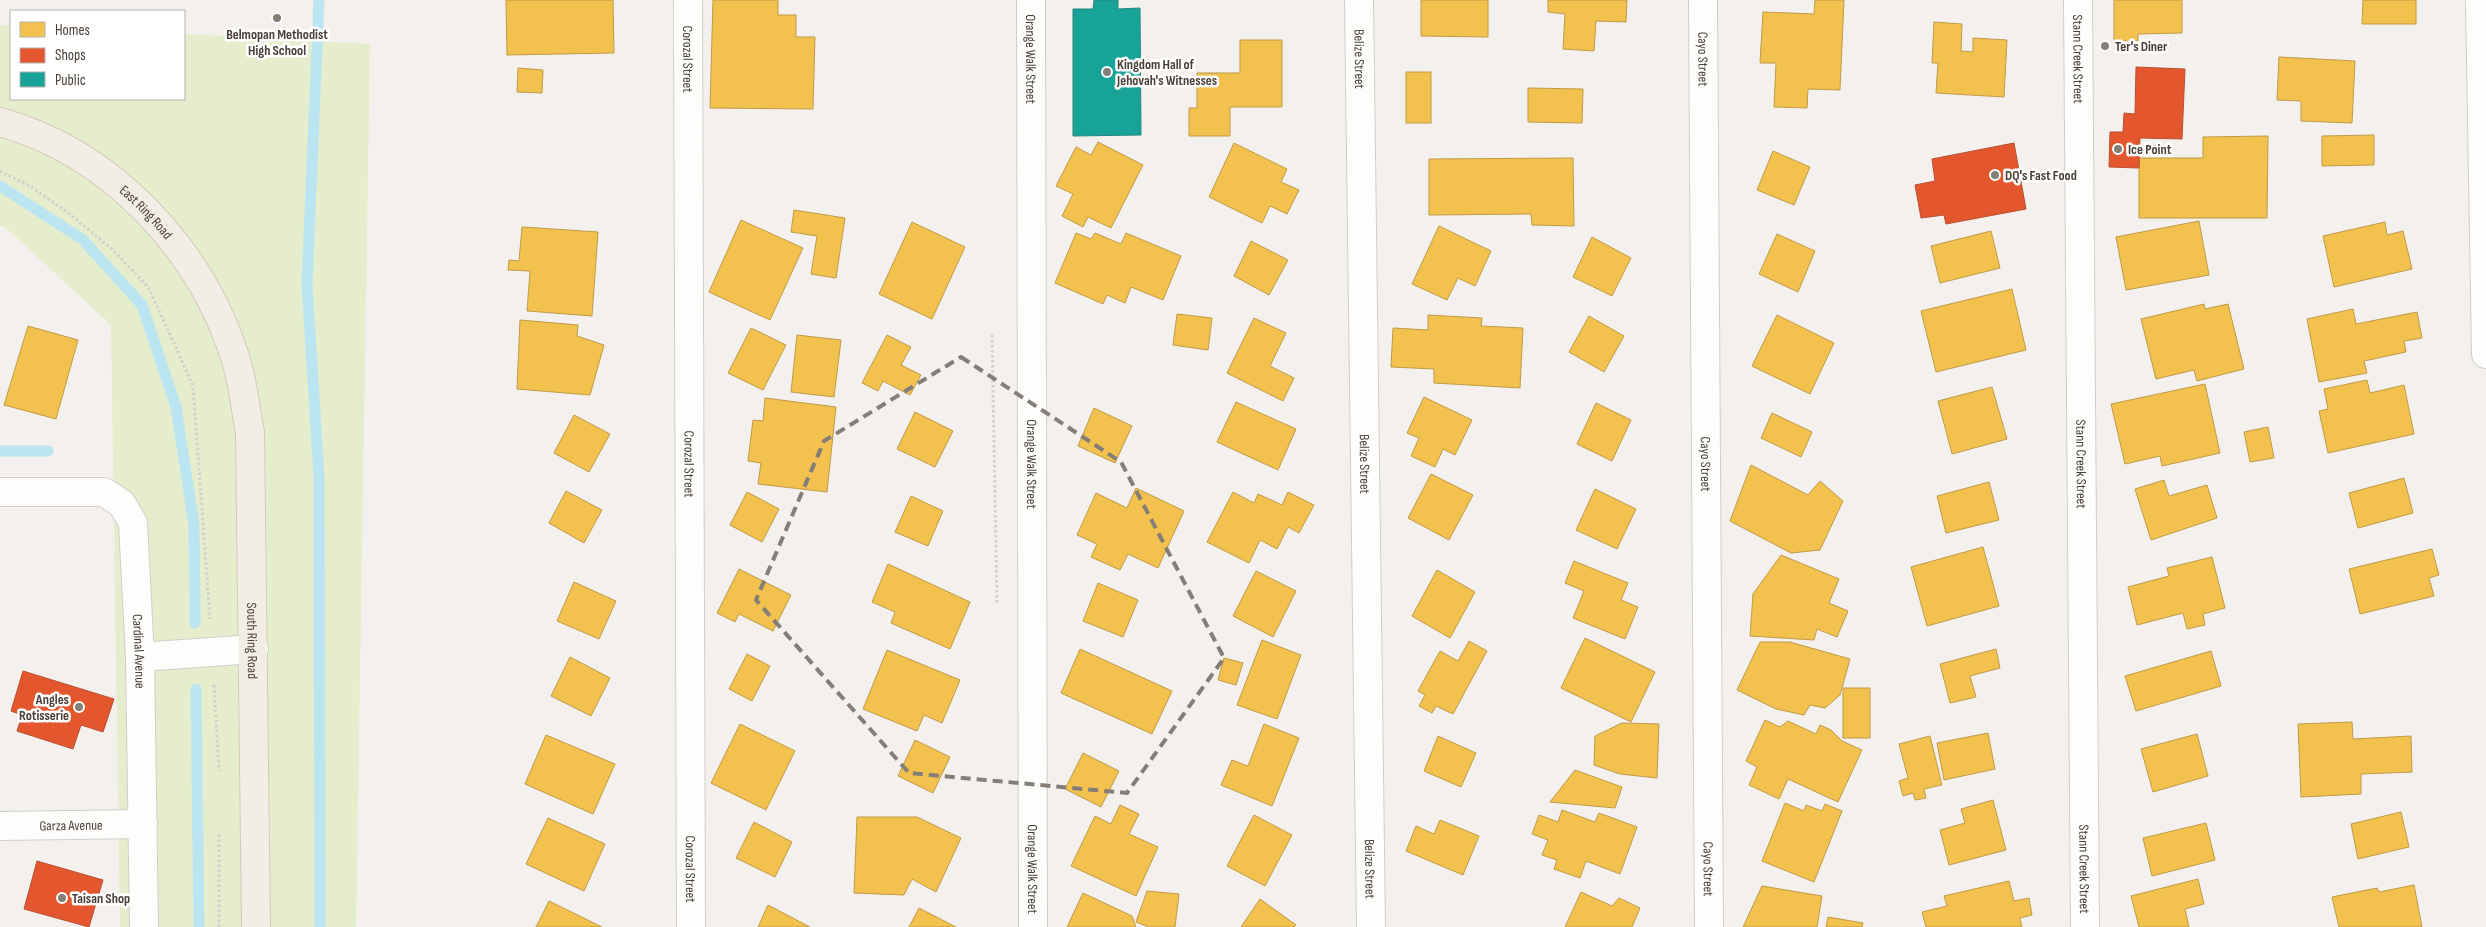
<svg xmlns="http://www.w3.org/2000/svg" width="2486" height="927" viewBox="0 0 2486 927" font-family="'Sofia Sans Condensed',sans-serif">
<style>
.grass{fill:#e5edcd}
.homes{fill:#f2c14e;stroke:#c09a47}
.shops{fill:#e4572e;stroke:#b65031}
.public{fill:#17a398;stroke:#26857b}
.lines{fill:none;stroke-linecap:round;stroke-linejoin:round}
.stream{stroke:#bce5f2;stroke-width:11}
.minor-casing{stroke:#d1ceca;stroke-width:30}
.major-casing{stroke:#d6c9ba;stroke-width:30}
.path{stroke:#d3d0cb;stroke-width:3;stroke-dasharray:2.5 2.5;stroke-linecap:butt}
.minor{stroke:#fdfdfc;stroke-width:28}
.major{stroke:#f2ede5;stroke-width:28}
.marked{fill:none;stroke:#857e77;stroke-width:4;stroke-dasharray:10 6;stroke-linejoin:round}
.poi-dot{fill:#857e77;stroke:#fff;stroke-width:2}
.labels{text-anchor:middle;stroke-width:5;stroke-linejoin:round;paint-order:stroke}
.poi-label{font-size:14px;font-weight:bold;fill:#4a4038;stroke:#fff;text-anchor:start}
.street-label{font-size:14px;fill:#4a4038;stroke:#fff}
</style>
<rect width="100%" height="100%" fill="#f3f0ed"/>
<path class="grass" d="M0,25h11v74h173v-65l186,10 -14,883h-236l-9,-602 -107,-99h-4z"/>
<g class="homes">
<path d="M506,0h107l1,53 -107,2z"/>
<path d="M713,0h65v15h18v22h19l-2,72 -103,-1z"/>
<path d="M1421,0h67v37l-67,-1z"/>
<path d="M1548,0h79l-1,22 -30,-1 -2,30 -31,-2 2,-35 -17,-2z"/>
<path d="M1815,0h29l-4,90 -32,-1 -1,19 -33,-1 2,-44h-16l3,-51 51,2z"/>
<path d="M2114,0h68v33l-44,1v7h-24z"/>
<path d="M2363,0h53v24h-54z"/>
<path d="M1934,22l28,2 -1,27 12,1v-14l34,2 -3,57 -68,-4 2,-30h-6z"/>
<path d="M1240,40h42v67h-52v29h-41v-28h8v-35h43z"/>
<path d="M2279,57l76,4 -3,62 -51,-2v-20l-24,-1z"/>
<path d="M518,68l25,2 -1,23 -25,-1z"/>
<rect x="1406" y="72" width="25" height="51"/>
<path d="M1528,88l55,1 -1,34 -54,-1z"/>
<path d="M2374,135v30l-52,1v-30z"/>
<path d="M2268,136l-1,82h-128v-60h64v-21z"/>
<path d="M1098,142l45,23 -32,63 -23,-11 -5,10 -21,-11 11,-22 -17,-8 20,-39 15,8z"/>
<path d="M1234,143l53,26 -6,13 18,8 -12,24 -17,-8 -8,17 -53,-26z"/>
<path d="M1773,151l37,16 -16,38 -37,-15z"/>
<path d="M1573,158l1,68 -42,-1 -1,-11 -102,1v-56z"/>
<path d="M794,210l51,8 -9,60 -25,-4 6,-38 -26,-4z"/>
<path d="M741,220l62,28 -33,72 -61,-28z"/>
<path d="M2199,221l10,54 -83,15 -10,-53z"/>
<path d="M912,222l53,25 -33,72 -53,-25z"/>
<path d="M2385,222l2,13 16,-4 9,38 -78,18 -11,-51z"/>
<path d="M1439,226l52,25 -16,35 -17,-8 -11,22 -35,-16z"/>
<path d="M522,227l76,5 -6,84 -65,-5 3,-40 -22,-1 1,-10 10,1z"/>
<path d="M1991,231l9,37 -60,15 -9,-37z"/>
<path d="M1076,233l15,6 4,-6 26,11 5,-11 55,23 -18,44 -32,-13 -6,16 -18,-8 -4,9 -48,-21z"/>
<path d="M1777,234l38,17 -17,41 -39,-18z"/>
<path d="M1592,237l39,21 -19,38 -39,-19z"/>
<path d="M1251,241l37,19 -19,35 -35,-19z"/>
<path d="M2012,289l14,61 -90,22 -15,-61z"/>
<path d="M2204,304l1,5 23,-5 16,65 -47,12 -3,-11 -38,9 -15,-60z"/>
<path d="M2353,309l3,15 61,-12 5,26 -18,3 2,11 -42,9 3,12 -48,9 -12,-63z"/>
<path d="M1177,314l35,4 -4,32 -35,-5z"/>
<path d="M1428,315l54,3 -1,8 42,2 -3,60 -86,-5v-14l-43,-2 2,-39 35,2z"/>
<path d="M1777,315l57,28 -24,51 -58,-28z"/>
<path d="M1589,316l35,20 -20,36 -35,-20z"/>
<path d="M1254,318l32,15 -16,33 24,12 -11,23 -56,-28z"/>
<path d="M520,320l58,5 -1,11 27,9 -14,50 -73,-6z"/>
<path d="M28,326l50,14 -22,79 -52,-14z"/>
<path d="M751,328l35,17 -23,45 -35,-17z"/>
<path d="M797,335l44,5 -7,57 -43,-5z"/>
<path d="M887,335l24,12 -10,18 20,10 -11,20 -27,-14 -5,10 -16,-8z"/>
<path d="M2367,380l3,13 34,-8 10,49 -86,19 -9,-42 9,-2 -4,-20z"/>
<path d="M2205,384l15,69 -58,13 -2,-10 -35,8 -14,-60z"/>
<path d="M1992,387l15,52 -55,15 -14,-53z"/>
<path d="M1424,397l48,23 -17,35 -12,-6 -8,18 -24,-11 8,-18 -12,-5z"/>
<path d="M765,398l71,9 -9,85 -69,-8 3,-21 -13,-2 5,-41 10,1z"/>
<path d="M1236,402l60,27 -18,41 -61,-28z"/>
<path d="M1596,403l35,17 -19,41 -35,-17z"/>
<path d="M1094,408l38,18 -17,37 -37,-17z"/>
<path d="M915,412l38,19 -18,36 -38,-18z"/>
<path d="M1772,413l40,19 -11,25 -40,-19z"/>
<path d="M574,415l36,19 -21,38 -35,-19z"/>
<path d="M2268,427l6,31 -24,4 -6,-30z"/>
<path d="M1751,465l57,30 12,-14 23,20 -23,49 -29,3 -61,-32z"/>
<path d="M1431,474l42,21 -24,45 -41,-22z"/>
<path d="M2404,478l9,35 -55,15 -9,-35z"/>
<path d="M2164,480l5,16 38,-11 10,33 -66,22 -16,-51z"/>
<path d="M1989,482l10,38 -53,13 -9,-37z"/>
<path d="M1136,488l48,23 -26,57 -30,-14 -8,16 -29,-13 6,-13 -20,-9 19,-42 31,15z"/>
<path d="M1595,489l41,20 -19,40 -41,-19z"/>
<path d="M566,491l36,19 -18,33 -35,-20z"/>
<path d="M747,492l32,17 -17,33 -32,-17z"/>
<path d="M1233,492l21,11 4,-9 24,11 6,-13 26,13 -15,28 -11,-6 -11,22 -17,-9 -11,23 -42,-21z"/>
<path d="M911,496l32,15 -15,35 -33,-14z"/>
<path d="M1983,547l16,59 -72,20 -16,-59z"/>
<path d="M2432,549l7,26 -10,3 5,18 -74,18 -11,-45z"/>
<path d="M1781,555l58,24 -10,24 19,8 -11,26 -20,-8 -3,11 -64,-4 3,-42z"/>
<path d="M2212,557l13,51 -22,6 2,11 -18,4 -4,-16 -46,12 -9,-38 41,-11 -2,-8z"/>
<path d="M1574,561l54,22 -7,17 17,7 -13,32 -52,-21 11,-27 -19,-8z"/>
<path d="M888,564l82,38 -20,47 -59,-26 4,-11 -23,-10z"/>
<path d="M739,569l52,26 -18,36 -34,-17 -4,8 -18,-9z"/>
<path d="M1437,570l38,22 -25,46 -38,-22z"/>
<path d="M1256,571l40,20 -23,46 -40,-21z"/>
<path d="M574,582l42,19 -17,38 -42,-18z"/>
<path d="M1098,583l40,17 -15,37 -40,-16z"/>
<path d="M1585,638l70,34 -24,50 -70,-34z"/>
<path d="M1262,640l39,15 -24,64 -40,-14z"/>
<path d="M1469,641l18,10 -34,63 -17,-8 -4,7 -13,-7 6,-11 -7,-4 22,-40 18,10z"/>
<path d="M1760,642h30l60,17 -10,36 -15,13 -15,-3 -6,10 -28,-6 -39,-19z"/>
<path d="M1080,649l92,42 -20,43 -91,-41z"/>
<path d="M1996,649l4,19 -30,8 6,21 -26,6 -10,-39z"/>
<path d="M887,650l73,30 -18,43 -18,-8 -7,16 -54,-22z"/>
<path d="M2211,651l10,35 -85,25 -11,-35z"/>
<path d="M747,654l23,12 -18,35 -23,-12z"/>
<path d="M570,657l40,21 -19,38 -40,-20z"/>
<path d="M1224,658l19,5 -7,22 -18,-5z"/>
<rect x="1843" y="688" width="27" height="50"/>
<path d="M1765,720l15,7 8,-6 28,13 4,-9 11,5 11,11 20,9 -24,52 -50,-23 -9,20 -30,-14 8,-18 -11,-6z"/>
<path d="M2352,722l1,17 58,-3 1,36 -51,2v20l-60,3 -3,-73z"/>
<path d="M1622,723l37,1 -2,54 -37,-4 -26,-9 1,-29z"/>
<path d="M740,724l55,27 -29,59 -55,-27z"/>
<path d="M1264,724l35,14 -27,68 -51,-21 11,-25 16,6z"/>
<path d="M1988,733l7,36 -51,11 -7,-37z"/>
<path d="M2197,734l11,42 -55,16 -12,-43z"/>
<path d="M546,735l69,29 -22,50 -68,-30z"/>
<path d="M1438,736l38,17 -15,34 -37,-16z"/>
<path d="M1930,736l12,49 -18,4 2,9 -11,2 -2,-7 -10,3 -4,-15 9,-3 -9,-34z"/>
<path d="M915,740l35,17 -17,36 -35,-17z"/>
<path d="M1083,753l36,18 -18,36 -36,-18z"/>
<path d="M1575,770l47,17 -7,21 -65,-6z"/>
<path d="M1993,800l13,50 -57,15 -9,-35 25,-7 -4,-14z"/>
<path d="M1785,803l19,8 2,-6 16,6 3,-7 17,7 -28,71 -52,-21z"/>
<path d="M1120,805l19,9 -10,20 29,13 -22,49 -65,-30 24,-50 16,8z"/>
<path d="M1562,810l33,12 4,-9 38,14 -17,47 -34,-13 -6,17 -26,-9 3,-9 -15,-5 6,-15 -16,-6 7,-19 19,7z"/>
<path d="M2401,812l8,35 -51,12 -7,-35z"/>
<path d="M1254,815l38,20 -27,51 -38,-20z"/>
<path d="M857,817h60l44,21 -25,54 -24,-13 -8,16 -50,-2z"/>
<path d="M548,818l57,26 -21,47 -58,-27z"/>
<path d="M1440,820l39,16 -16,39 -57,-24 10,-25 18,8z"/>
<path d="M754,822l38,20 -17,35 -39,-19z"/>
<path d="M2206,823l9,37 -63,16 -9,-38z"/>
<path d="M2198,879l6,25 -19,5 4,18h-50l-8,-31z"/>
<path d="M2009,881l5,20 15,-3 3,17 -12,3 2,9h-96l-4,-15 25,-6 -3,-10z"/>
<path d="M2414,885l8,42h-83l-7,-30 45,-9 2,4z"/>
<path d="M1762,886l60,10 -5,31h-74z"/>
<path d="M1147,891l32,3 -4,33h-26l-13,-5z"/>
<path d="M1581,892l31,14 7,-8 21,10 -8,19h-67z"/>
<path d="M1083,893l49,23 4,11h-69z"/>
<path d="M1260,899l36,26 -2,2h-53z"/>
<path d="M549,901l53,26h-66z"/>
<path d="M768,905l42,22h-52z"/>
<path d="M919,908l37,19h-47z"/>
<path d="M1828,917l35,6 -1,4h-36z"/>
</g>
<g class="shops">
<path d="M2136,67l49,2 -3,70 -42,-1 -1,30 -30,-1 1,-35h13l1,-19 11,1z"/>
<path d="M2014,143l12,66 -80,15 -2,-9 -23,3 -6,-33 20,-4 -3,-22z"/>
<path d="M23,671l91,28 -11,33 -22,-7 -8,24 -56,-18 5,-16 -11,-4z"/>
<path d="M37,861l66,19 -14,47 -65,-18z"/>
</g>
<path class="public" d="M1094,0h24v9l22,-1 1,127 -68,1v-127h20z"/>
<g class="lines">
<g class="stream">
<path d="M319,0l-12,285 12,193 1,449"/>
<path d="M0,186l82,53 60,66 34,102 18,118 1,98"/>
<path d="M0,451h48"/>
<path d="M196,689l3,238"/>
</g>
<g class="minor-casing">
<g id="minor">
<path id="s1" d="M688,0l3,927"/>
<path id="s2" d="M1031,0l2,927"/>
<path id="s3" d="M1359,0l12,927"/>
<path id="s4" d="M1703,0l6,927"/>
<path id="s5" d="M2078,0l7,927"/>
<path d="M2480,0l6,354"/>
<path id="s6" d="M0,492h104l18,12 11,19 7,134 4,270"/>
<path d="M140,657l114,-8"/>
<path id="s7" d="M0,826l143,-2"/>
</g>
</g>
<g class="major-casing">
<g id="major">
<path id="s8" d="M0,122c111,31 200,126 235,235 8,24 10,50 15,75l6,495"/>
</g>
</g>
<g class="path">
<path d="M0,171l30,15 37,26 45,37 36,38 25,54 20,45 17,233"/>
<path d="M992,335l5,269"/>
<path d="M214,685l5,86"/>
<path d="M219,927v-94"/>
</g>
<use href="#minor" class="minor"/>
<use href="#major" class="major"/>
</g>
<path class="marked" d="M961,357l160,105 103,196 -97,135 -218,-20 -153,-173 68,-159z"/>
<g class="poi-dot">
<circle cx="277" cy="18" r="5"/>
<circle cx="2105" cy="46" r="5"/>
<circle cx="1107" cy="72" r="5"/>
<circle cx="2118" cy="149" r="5"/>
<circle cx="1995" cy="175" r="5"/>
<circle cx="79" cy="707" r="5"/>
<circle cx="62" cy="898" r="5"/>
</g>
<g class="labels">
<g class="poi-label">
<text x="277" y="39" text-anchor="middle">Belmopan Methodist<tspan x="277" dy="16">High School</tspan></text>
<text x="2115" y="51">Ter's Diner</text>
<text x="1117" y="69">Kingdom Hall of<tspan x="1117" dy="16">Jehovah's Witnesses</tspan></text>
<text x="2128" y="154">Ice Point</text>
<text x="2005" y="180">DQ's Fast Food</text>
<text x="69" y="704" text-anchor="end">Angles<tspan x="69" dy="16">Rotisserie</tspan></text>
<text x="72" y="903">Taisan Shop</text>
</g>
<g class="street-label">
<text dy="5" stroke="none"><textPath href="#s1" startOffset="59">Corozal Street</textPath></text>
<text dy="5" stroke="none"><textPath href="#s2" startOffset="59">Orange Walk Street</textPath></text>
<text dy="5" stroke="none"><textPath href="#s3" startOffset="59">Belize Street</textPath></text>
<text dy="5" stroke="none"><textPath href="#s4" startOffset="59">Cayo Street</textPath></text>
<text dy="5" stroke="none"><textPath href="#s5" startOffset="59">Stann Creek Street</textPath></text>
<text dy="5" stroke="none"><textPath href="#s8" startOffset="174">East Ring Road</textPath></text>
<text dy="5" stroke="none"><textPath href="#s1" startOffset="464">Corozal Street</textPath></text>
<text dy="5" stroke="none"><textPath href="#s2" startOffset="464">Orange Walk Street</textPath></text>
<text dy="5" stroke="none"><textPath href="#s3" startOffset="464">Belize Street</textPath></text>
<text dy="5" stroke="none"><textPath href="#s4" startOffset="464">Cayo Street</textPath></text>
<text dy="5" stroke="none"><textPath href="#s5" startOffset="464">Stann Creek Street</textPath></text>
<text dy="5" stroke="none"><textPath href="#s8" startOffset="631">South Ring Road</textPath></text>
<text dy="5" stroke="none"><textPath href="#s6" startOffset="276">Cardinal Avenue</textPath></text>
<text dy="5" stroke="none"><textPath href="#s7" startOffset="71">Garza Avenue</textPath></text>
<text dy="5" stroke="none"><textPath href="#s1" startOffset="869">Corozal Street</textPath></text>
<text dy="5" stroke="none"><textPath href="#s2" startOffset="869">Orange Walk Street</textPath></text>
<text dy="5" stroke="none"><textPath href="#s3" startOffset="869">Belize Street</textPath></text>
<text dy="5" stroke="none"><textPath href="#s4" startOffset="869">Cayo Street</textPath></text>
<text dy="5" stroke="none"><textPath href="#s5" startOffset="869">Stann Creek Street</textPath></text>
</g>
</g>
<rect x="10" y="10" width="175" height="90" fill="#ffffff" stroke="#b7b3af"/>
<rect x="20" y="22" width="25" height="15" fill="#f2c14e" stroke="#b7b3af"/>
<text x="55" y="35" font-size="15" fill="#4a4038">Homes</text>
<rect x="20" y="48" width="25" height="15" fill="#e4572e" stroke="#b7b3af"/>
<text x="55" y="60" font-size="15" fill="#4a4038">Shops</text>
<rect x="20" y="72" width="25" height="15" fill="#17a398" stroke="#b7b3af"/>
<text x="55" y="85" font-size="15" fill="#4a4038">Public</text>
</svg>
